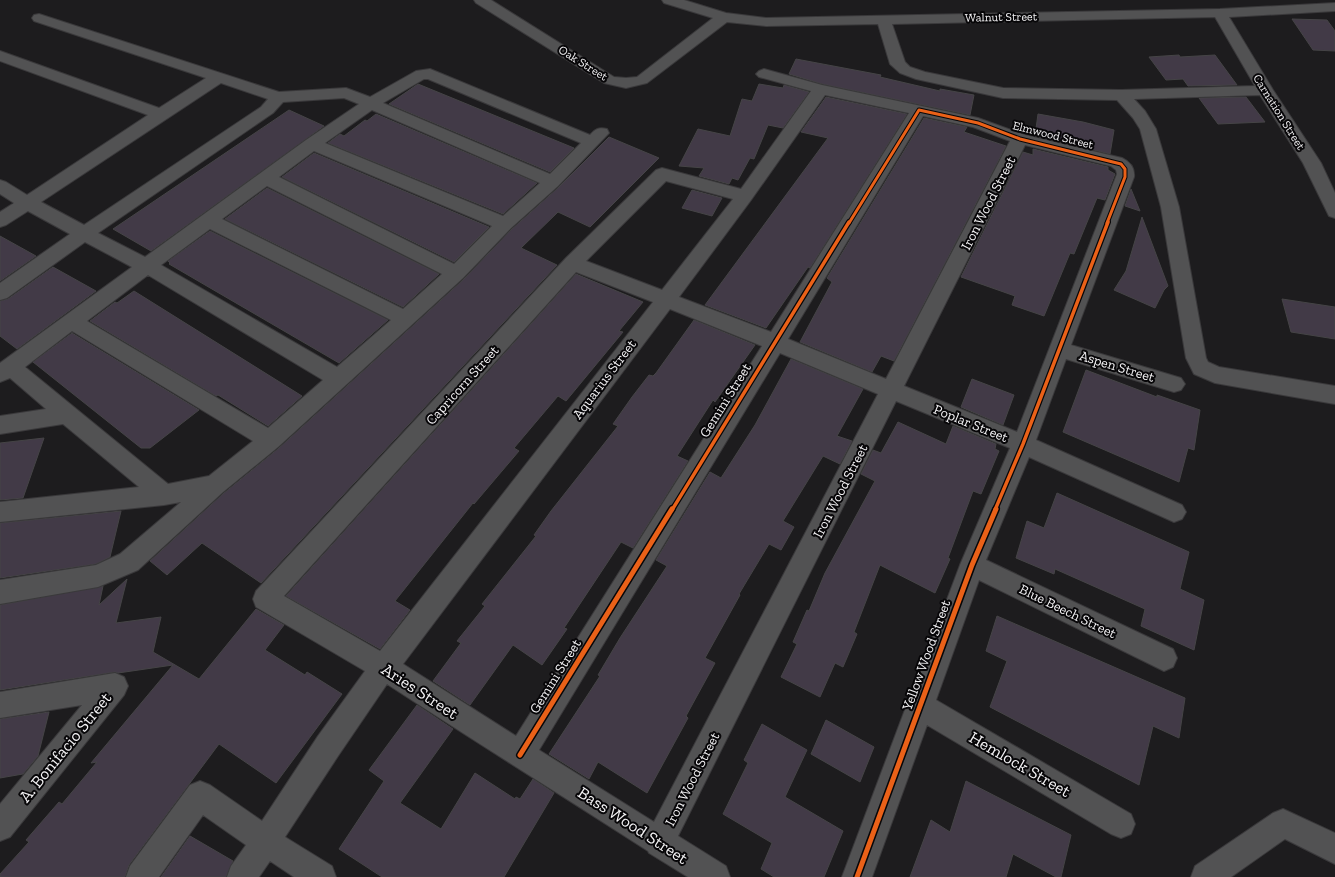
<svg xmlns="http://www.w3.org/2000/svg" width="1335" height="877" viewBox="0 0 1335 877" font-family="'Zilla Slab',serif">
<style>
.building{fill:#423a47;stroke:#454446}
.lines{fill:none;stroke-linecap:round;stroke-linejoin:round}
.minor-casing{stroke:#3a393b;stroke-width:2}
.minor{fill:#525253;fill-rule:evenodd}
.cycleway-far2-casing{stroke:#070608;stroke-width:5}
.cycleway-far1-casing{stroke:#070608;stroke-width:6}
.cycleway-casing{stroke:#070608;stroke-width:8}
.cycleway-far2{stroke:#ea6118;stroke-width:3}
.cycleway-far1{stroke:#ea6118;stroke-width:3.5}
.cycleway{stroke:#ea6118;stroke-width:5}
.labels{text-anchor:middle;stroke-width:4;stroke-linejoin:round;paint-order:stroke}
.far-street-label{font-size:12px;fill:#f4f3f5;stroke:#070608}
.street-label{font-size:14px;fill:#f4f3f5;stroke:#070608}
.near-street-label{font-size:17px;fill:#f4f3f5;stroke:#070608}
</style>
<rect width="100%" height="100%" fill="#1d1c1e"/>
<g class="building">
<path d="M1292,19l35,1 8,11v20l-22,-1z"/>
<path d="M1179,55l1,2 35,-2 22,30 -49,1 -5,-7 -17,1 -17,-23z"/>
<path d="M796,59l85,16 -1,2 60,14v-2l34,6 -4,20 -148,-31 -33,-10z"/>
<path d="M418,84l156,64 -24,24 -161,-68z"/>
<path d="M759,84l24,4 1,-3 25,7 -26,36 -15,-3 -14,34 -4,-1 -12,22 -6,-2 -3,6 -30,-8 5,-8 -25,-2 19,-37 32,7 12,-37 10,2z"/>
<path d="M826,97l81,17 -97,154 -2,-1 -42,61 -61,-23 123,-167 -27,-6z"/>
<path d="M1246,97l19,25 -47,2 -19,-26z"/>
<path d="M289,110l35,16 -173,125 -38,-22z"/>
<path d="M376,114l161,69 -34,31 -175,-71 12,-9 4,2 21,-16 2,1z"/>
<path d="M1038,114l45,8 31,8 -4,24 -75,-18z"/>
<path d="M924,118l43,9 -3,5 42,14 -112,215 -13,-5 -9,16 -72,-30 32,-60 -5,-4z"/>
<path d="M609,137l50,21 -69,69 -32,-15 -37,36 36,17 -296,318 -59,-40 -35,32 -17,-14 74,-68 55,-45 185,-169 48,-50 47,-42z"/>
<path d="M1033,149l75,18v3l7,4 -10,26 -8,-2 -23,56 -4,-1 -26,63 -32,-11 3,-9 -54,-19 62,-125 10,3z"/>
<path d="M314,153l175,74 -35,35 -172,-85z"/>
<path d="M267,188l172,86 -36,33 -178,-88z"/>
<path d="M1131,189l9,22 -15,-5z"/>
<path d="M692,190l30,8 -10,18 -30,-8z"/>
<path d="M1142,217l26,69 -4,4 -9,18 -41,-18 12,-19z"/>
<path d="M210,231l178,89 -49,43 -170,-99 1,-1 -2,-2z"/>
<path d="M0,236l36,20 -36,25z"/>
<path d="M53,267l43,24 -79,58 -17,-13v-35l8,-2z"/>
<path d="M576,274l67,28 -24,29 4,1 -57,69 -8,-5 -44,52 5,3 -45,53 -1,-1 -78,98 15,9 -30,39 -94,-53z"/>
<path d="M134,291l168,105 -34,30 -50,-31 -2,1 -126,-75 25,-19 2,1z"/>
<path d="M1282,299l53,8v32l-44,-7z"/>
<path d="M694,320l61,25 -40,57 -2,-2 -36,56 11,5 -55,87 -12,-6 -57,86 3,1 -25,36 -29,-20 -43,60 -37,-24 28,-38 -4,-2 28,-35 -3,-2 54,-68 -2,-1 17,-24 67,-85 -5,-2 19,-27 17,-22 4,1 3,-3z"/>
<path d="M72,333l127,77 -49,38h-9l-108,-86z"/>
<path d="M791,359l72,30 -26,47 15,5 -12,23 -17,-8 -40,65 11,6 -13,23 -12,-6 -30,50 1,1 -35,63 10,5 -29,53 2,2 -41,75 -49,-31 -9,17 -40,-25 51,-78 -2,-1 22,-37 47,-72 -11,-6 54,-88 11,6 34,-53z"/>
<path d="M1086,370l71,27v-2l43,15 -6,40 -6,-2 -9,34 -116,-50z"/>
<path d="M972,379l42,16 -11,30 -42,-18z"/>
<path d="M898,422l48,22 7,-18 43,18 -1,5 4,2 -18,43 -8,-3 -25,67 2,1 -15,34 -55,-28 -26,67 3,2 -14,33 -8,-4 -15,34 -39,-20 16,-33 -4,-2 14,-32 2,1 16,-38 50,-92 -14,-7 12,-24 8,3z"/>
<path d="M44,438l-21,60 -23,2v-57z"/>
<path d="M1057,493l132,59 -9,37 24,11 -10,50 -53,-24 4,-17 -90,-40 -1,5 -38,-16 11,-37 17,7z"/>
<path d="M121,511l-11,46 -14,7 -96,14v-55z"/>
<path d="M127,579l-11,44 45,-6 -8,35 46,27 57,-70 28,16 -19,25 40,25 2,-3 35,22 -66,89 -57,-39 -90,121 -4,12h-125v-3l29,-32 -3,-2 33,-38 3,2 35,-42 -6,1 82,-98 -55,8 -3,-1 -115,18v-85l103,-19 -4,19z"/>
<path d="M997,616l188,82 -6,40 -26,-12 -14,59 -149,-78 17,-46 -21,-10z"/>
<path d="M417,705l36,24 -53,74 41,26 34,-56 40,26 1,-2 4,2 13,-20 21,14 -50,84h-122l-43,-28 45,-68 -15,-11z"/>
<path d="M49,712l-11,44 -15,18 -23,4v-59z"/>
<path d="M826,720l48,27 -14,35 -49,-28z"/>
<path d="M762,724l45,26 -22,47 58,34 -19,46h-50l-13,-8 11,-26 -49,-29 25,-51 -4,-3z"/>
<path d="M966,781l105,54 -10,42h-5l-43,-23 -7,23h-96l21,-57 19,12z"/>
<path d="M190,836l43,25 -7,16h-65z"/>
</g>
<g class="lines">
<g class="minor-casing">
<g id="minor">
<path d="M474,0h17l123,77 12,1 11,-1 76,-59 -49,-15 -2,-3h22l42,13 40,5 454,-9 115,-6v8l-106,6 44,73 48,73 14,30v25l-6,-2 -26,-53 -43,-68 -126,4 11,12 11,18 23,78 27,151 2,4 11,5 116,19v18l-120,-21 -21,-9 -8,-16 -25,-151 -21,-78 -7,-11 -16,-18 -114,-2 -87,-19 -16,-6 -10,-9 -12,-40 -112,2 -39,-4 -80,61 -21,5 -22,-5 -128,-80zM1215,17l40,69 -134,4 -118,-2 -78,-16 -15,-5 -5,-5 -13,-38z"/>
<path d="M39,14l240,78 67,-4 24,9 46,-26 14,-2 160,66c5,-6 9,-8 17,-6l2,4 -51,53 -47,42 -48,50 -185,169 -55,45 -85,78 -40,17 -98,17v-24l96,-15 24,-11 61,-52 -17,3 -164,17v-20l139,-15 -76,-63 -63,10v-18l46,-7 -36,-31 -10,4v-19l132,-96 -47,-25 -78,56 -7,2v-17l70,-49 -42,-23 -22,14 -6,2v-15l14,-9 -14,-9v-14l6,2 21,13 121,-80 -148,-54v-10l159,57 47,-30 -172,-57 -2,-3 2,-3zM424,79h4l153,64 -31,31 -167,-71zM221,83l47,16 -7,8 -177,118 -43,-23zM344,98l15,6 -53,36 -161,117 -47,-24 175,-120 10,-11zM372,110l168,73 -37,33 -178,-73zM314,151l178,75 -38,38 -175,-87zM267,186l175,88 -39,35 -181,-90zM210,229l181,91 -54,47 -176,-102zM148,275l175,105 -55,48 -181,-107zM72,331l181,110 -44,35 -41,8 -143,-117z"/>
<path d="M764,69l58,16 156,33 47,17 97,23c8,4 13,10 12,19l-63,168 110,33 4,6 -4,6 -7,2 -108,-33 -30,81 146,65 4,7 -4,7 -8,3 -145,-65 -43,103 187,89 4,9 -4,9 -9,4 -185,-91 -43,120 195,114 4,10 -4,10 -10,4 -10,-4 -184,-109 -55,152h-30l64,-170v-2l5,-10 49,-130 50,-117 -114,-47 -218,435 48,30 4,11h-42l-39,-24 -1,-2c-87,-56 -174,-110 -261,-167l-49,72 -53,81 47,29 4,11h-42l-24,-16 -11,16h-32l4,-11 15,-21 -43,-30 -44,62h-33l4,-11 60,-81 10,-4 10,4 52,36 56,-85 47,-65 -109,-64 -3,-8 3,-8 310,-333 90,-88 6,-2 79,21 70,-98 -52,-14 -3,-3 3,-3zM825,95l84,18 -138,219 -92,-35 72,-97zM923,116l50,11 37,14 -124,238 -98,-40zM1025,145l86,21 5,4 1,4 -100,258 -113,-46zM666,181l67,18 -71,91 -76,-29zM576,272l77,30 -273,349 -96,-55zM670,309l92,37 -246,390 -113,-72zM780,353l98,41 -224,428 -115,-72z"/>
<path d="M115,673l9,4 4,9 -4,9 -114,142 -10,4v-37l82,-99 -82,13v-26z"/>
<path d="M1283,809l52,24v31l-50,-25 -54,38h-40l4,-11 78,-53z"/>
</g>
</g>
<use href="#minor" class="minor"/>
<g class="cycleway-far2-casing">
<path id="cycleway-far2" d="M849,223l70,-113 59,13 42,16 101,25 4,5v8l-18,46"/>
</g>
<g class="cycleway-far1-casing">
<g id="cycleway-far1">
<path d="M672,510l177,-288"/>
<path d="M995,510l28,-66 85,-222"/>
</g>
</g>
<g class="cycleway-casing">
<g id="cycleway">
<path d="M520,755l152,-246"/>
<path d="M857,877l115,-312 24,-56"/>
</g>
</g>
<use href="#cycleway-far2" class="cycleway-far2"/>
<use href="#cycleway-far1" class="cycleway-far1"/>
<use href="#cycleway" class="cycleway"/>
</g>
<g class="labels">
<g class="far-street-label">
<text transform="translate(1001 17) rotate(-1)" y="4">Walnut Street</text>
<text transform="translate(583 63) rotate(32)" y="4">Oak Street</text>
<text transform="translate(1279 112) rotate(58)" y="4">Carnation Street</text>
<text transform="translate(1053 135) rotate(14)" y="4">Elmwood Street</text>
</g>
<g class="street-label">
<text transform="translate(988 203) rotate(-63)" y="5">Iron Wood Street</text>
<text transform="translate(1117 366) rotate(17)" y="5">Aspen Street</text>
<text transform="translate(604 379) rotate(-53)" y="5">Aquarius Street</text>
<text transform="translate(462 385) rotate(-48)" y="5">Capricorn Street</text>
<text transform="translate(725 400) rotate(-58)" y="5">Gemini Street</text>
<text transform="translate(971 423) rotate(22)" y="5">Poplar Street</text>
<text transform="translate(840 491) rotate(-63)" y="5">Iron Wood Street</text>
<text transform="translate(1068 611) rotate(26)" y="5">Blue Beech Street</text>
<text transform="translate(926 655) rotate(-70)" y="5">Yellow Wood Street</text>
<text transform="translate(555 676) rotate(-58)" y="5">Gemini Street</text>
<text transform="translate(692 779) rotate(-63)" y="5">Iron Wood Street</text>
</g>
<g class="near-street-label">
<text transform="translate(420 691) rotate(33)" y="6">Aries Street</text>
<text transform="translate(65 747) rotate(-51)" y="6">A. Bonifacio Street</text>
<text transform="translate(1020 764) rotate(30)" y="6">Hemlock Street</text>
<text transform="translate(633 825) rotate(33)" y="6">Bass Wood Street</text>
</g>
</g>
</svg>
